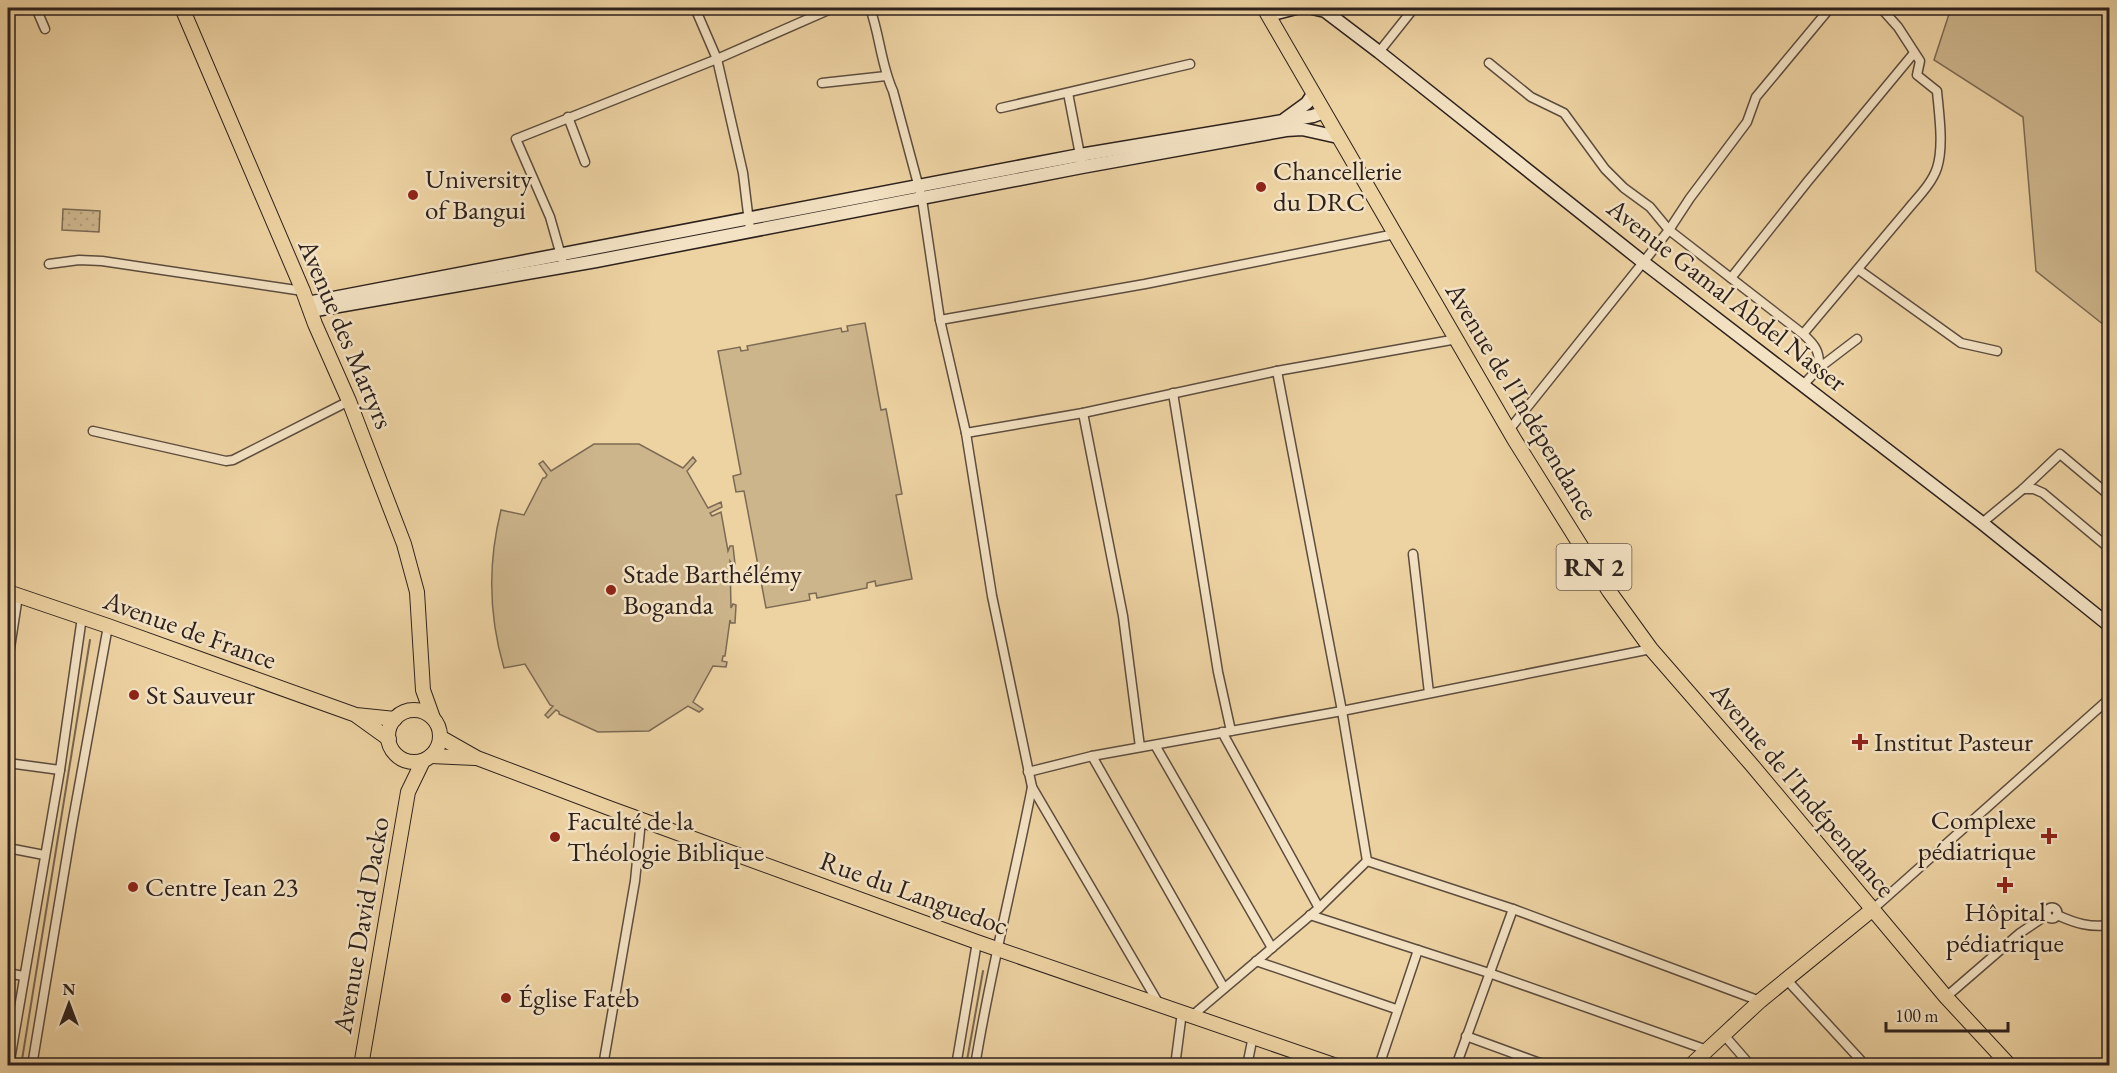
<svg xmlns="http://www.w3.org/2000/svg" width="2117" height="1073" viewBox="0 0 2117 1073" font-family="'EB Garamond',serif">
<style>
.grass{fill:#ccb48b;stroke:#7c6a54;stroke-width:1.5}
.park{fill:url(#park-dots);stroke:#7c6a54;stroke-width:1.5}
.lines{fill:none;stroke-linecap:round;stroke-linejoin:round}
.stream{stroke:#796751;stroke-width:2}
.street-casing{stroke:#5d4d3e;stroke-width:11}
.secondary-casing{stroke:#2d211c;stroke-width:15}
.primary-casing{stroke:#2d211c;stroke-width:16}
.street{stroke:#f3e2c3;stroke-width:8}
.secondary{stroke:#f3e2c3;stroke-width:12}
.primary{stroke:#edd2a2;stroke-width:14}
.poi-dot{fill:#8f2418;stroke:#f3e2c3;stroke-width:2}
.labels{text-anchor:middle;stroke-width:5;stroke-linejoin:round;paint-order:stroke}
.shield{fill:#f3e2c3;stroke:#685b4e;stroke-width:1.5}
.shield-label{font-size:26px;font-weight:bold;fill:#2d211c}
.poi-label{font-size:27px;fill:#2d211c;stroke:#f3e2c3;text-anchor:start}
.street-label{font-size:27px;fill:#2d211c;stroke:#f3e2c3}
</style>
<defs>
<pattern id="park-dots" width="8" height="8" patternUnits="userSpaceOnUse" patternTransform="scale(1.5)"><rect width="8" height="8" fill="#ccb48b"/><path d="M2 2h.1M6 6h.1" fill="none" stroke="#b09a77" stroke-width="1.8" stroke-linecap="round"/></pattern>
</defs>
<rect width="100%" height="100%" fill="#edd2a2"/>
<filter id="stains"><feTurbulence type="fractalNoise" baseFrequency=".00333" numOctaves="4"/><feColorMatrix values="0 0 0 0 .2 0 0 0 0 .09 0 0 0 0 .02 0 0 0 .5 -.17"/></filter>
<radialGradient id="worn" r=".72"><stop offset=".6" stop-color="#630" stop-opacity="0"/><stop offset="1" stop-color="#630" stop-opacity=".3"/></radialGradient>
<g class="grass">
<path d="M1951,8h158v321l-73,-58 -13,-154 -89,-57z"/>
<path d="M865,323l16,87 5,-1 16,85 -6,1 16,84 -36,7 -1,-5 -8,2v5l-50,10 -1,-5 -7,1 1,6 -44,8 -22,-117 -8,1 -3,-16 8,-2 -23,-123 22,-4 1,4 7,-1 -1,-4 94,-18 1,4 6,-1 -1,-5z"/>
<path d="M594,444h45l44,24 10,-11 3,4 -9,10 21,37 13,-6 1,5 -12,6 2,3 9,-4 7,39 2,-5h3l2,18h-3l-2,-3 1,47 2,-4 3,1 -1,18h-4l-1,-3 -5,36h-2l-1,5 5,1 -1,5 -13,-1 -20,36 10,7 -4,3 -11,-6 -39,25 -51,1 -39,-18v-2l-3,-2 -8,8 -3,-3 8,-9 -3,-1 -25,-41 -21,4c-15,-51 -16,-106 -3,-158l23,5 19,-37h2l2,-3 -8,-11 4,-3 8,10z"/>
</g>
<path class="park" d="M63,209l37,2 -1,21 -37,-2z"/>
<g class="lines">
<g class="stream">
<path d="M21,1066l69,-426"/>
<path d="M966,1066l17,-95"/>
</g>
<g class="street-casing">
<g id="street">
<path d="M36,8l9,21"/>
<path d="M695,8l22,51 26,114 7,57"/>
<path d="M870,8c10,28 11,57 23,83l29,108 18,121 26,113 26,163 40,191 127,217"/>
<path d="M1379,52l35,-44"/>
<path d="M1489,63l42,34 33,16 41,56 19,19 26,19 19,23 134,104c12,11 17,17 16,34"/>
<path d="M822,83l64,-7"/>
<path d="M1068,93l13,67"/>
<path d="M1001,108l189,-44"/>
<path d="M568,117l17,45"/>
<path d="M562,259l-12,-42 -34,-78 201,-80 116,-51"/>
<path d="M49,264l30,-4 23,1 201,30"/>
<path d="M1859,270l102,73 36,8"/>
<path d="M1731,278l77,-97 106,-128"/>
<path d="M940,320l205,-36 250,-50"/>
<path d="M1803,334l106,-126c10,-12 23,-25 28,-40 7,-22 2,-54 0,-77l-20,-16 3,-14 -22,-34 -17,-19"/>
<path d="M1277,371l65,340 25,150"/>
<path d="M1804,384l15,-16 38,-29"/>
<path d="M1173,393l45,279 13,59"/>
<path d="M1083,413l40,203 17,131"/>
<path d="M1509,430l160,-200 21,-32 57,-76 9,-25 74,-89"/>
<path d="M93,431l133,30 7,-1 116,-59"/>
<path d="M966,433l117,-20 194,-42 180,-32"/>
<path d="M2023,489h11l9,4 67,56"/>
<path d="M1982,523l41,-34 37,-35 50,42"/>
<path d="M1413,554l16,139"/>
<path d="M8,661l10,-65"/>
<path d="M1222,732l97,176"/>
<path d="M1155,745l117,203"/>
<path d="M1092,756l132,232"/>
<path d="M8,763l52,7"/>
<path d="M1028,772l64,-16 250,-45 309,-62"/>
<path d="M8,848l36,7"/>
<path d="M1367,861l146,48 247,92"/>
<circle cx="2052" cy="913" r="5.5"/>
<path d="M1873,909l237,-211"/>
<path d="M1310,915l179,58 218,77"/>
<path d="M2057,915c18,8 33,13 53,10"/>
<path d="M1256,961l140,48"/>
<path d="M8,973l15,3"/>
<path d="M1786,979l80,87"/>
<path d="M1946,997l74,-64 27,-18"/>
<path d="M1193,1015l126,-107 48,-47"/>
<path d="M1724,1035l27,31"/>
<path d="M1466,1036l82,30"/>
<path d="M9,1066l51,-296 22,-153"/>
<path d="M32,1066l40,-241 36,-199"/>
<path d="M603,1066l32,-185 6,-61"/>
<path d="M956,1066l21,-124"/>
<path d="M975,1066c15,-94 39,-186 57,-279"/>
<path d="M1175,1066l7,-54"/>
<path d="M1247,1066l6,-30"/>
<path d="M1379,1066l39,-116"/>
<path d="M1456,1066l57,-157"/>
</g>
</g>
<g class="secondary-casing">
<g id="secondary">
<path d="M1312,8l13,3 54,41 264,210 339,261 128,103"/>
<path d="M1269,15l27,-7"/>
<path d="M1285,119l22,-16 6,-9"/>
<path d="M307,303l773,-148 233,-39 11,-4"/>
<path d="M310,311l286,-50 486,-94 204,-37 16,-1 36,8"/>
</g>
</g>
<g class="primary-casing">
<g id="primary">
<path d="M182,8l121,283 12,33 34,77 55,143 13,48 6,98 10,28"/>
<path d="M1264,8l250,431 95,152 42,58 100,115 195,233 64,69"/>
<path d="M8,592l100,34 248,89 39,4"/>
<circle cx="414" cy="736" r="26"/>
<path d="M357,716l32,23"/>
<path d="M440,737l37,21 132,50 368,134 360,124"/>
<path d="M431,756l44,2"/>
<path d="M361,1066l47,-274 15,-31"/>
<path d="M1690,1066l70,-65 113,-92"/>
</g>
</g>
<use href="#street" class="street"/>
<use href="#secondary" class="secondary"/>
<use href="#primary" class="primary"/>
</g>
<g class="poi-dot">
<circle cx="1261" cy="187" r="6"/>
<circle cx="413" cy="195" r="6"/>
<circle cx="611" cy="590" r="6"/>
<circle cx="134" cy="695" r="6"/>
<path d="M1857 733h6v6h6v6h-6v6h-6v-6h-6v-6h6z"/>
<path d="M2046 827h6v6h6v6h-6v6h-6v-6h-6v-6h6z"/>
<circle cx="555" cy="837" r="6"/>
<path d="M2002 876h6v6h6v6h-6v6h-6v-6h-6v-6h6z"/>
<circle cx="133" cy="887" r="6"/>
<circle cx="506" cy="998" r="6"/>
</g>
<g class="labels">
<rect class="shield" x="1556.5" y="544" width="75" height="46" rx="4.5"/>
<g class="shield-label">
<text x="1594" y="576">RN 2</text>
</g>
<g class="poi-label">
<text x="1273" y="180">Chancellerie<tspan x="1273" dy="31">du DRC</tspan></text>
<text x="425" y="188">University<tspan x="425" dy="31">of Bangui</tspan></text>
<text x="623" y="583">Stade Barthélémy<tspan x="623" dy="31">Boganda</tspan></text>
<text x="146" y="704">St Sauveur</text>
<text x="1874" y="751">Institut Pasteur</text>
<text x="2036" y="829" text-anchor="end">Complexe<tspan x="2036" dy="31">pédiatrique</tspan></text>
<text x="567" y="830">Faculté de la<tspan x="567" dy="31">Théologie Biblique</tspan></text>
<text x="145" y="896">Centre Jean 23</text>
<text x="2005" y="921" text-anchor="middle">Hôpital<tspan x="2005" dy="31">pédiatrique</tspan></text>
<text x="518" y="1007">Église Fateb</text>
</g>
<g class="street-label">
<text transform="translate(1727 295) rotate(38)" y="9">Avenue Gamal Abdel Nasser</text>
<text transform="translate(346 334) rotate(67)" y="9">Avenue des Martyrs</text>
<text transform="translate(1522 401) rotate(59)" y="9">Avenue de l'Indépendance</text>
<text transform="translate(190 630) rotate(20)" y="9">Avenue de France</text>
<text transform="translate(1803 790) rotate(50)" y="9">Avenue de l'Indépendance</text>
<text transform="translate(914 893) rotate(20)" y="9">Rue du Languedoc</text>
<text transform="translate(361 925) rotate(-80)" y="9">Avenue David Dacko</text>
</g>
</g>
<rect width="2117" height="1073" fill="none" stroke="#edd2a2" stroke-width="30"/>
<rect x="9" y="9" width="2099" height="1055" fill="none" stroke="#2d211c" stroke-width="3"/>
<rect x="15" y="15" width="2087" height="1043" fill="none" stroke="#2d211c" stroke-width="1.5"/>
<g transform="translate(69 1004)" stroke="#f3e2c3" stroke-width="4.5" paint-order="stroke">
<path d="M0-4.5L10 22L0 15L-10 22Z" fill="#2d211c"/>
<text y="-9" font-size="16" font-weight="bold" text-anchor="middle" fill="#2d211c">N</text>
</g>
<path d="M1886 1022v9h122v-9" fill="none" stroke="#2d211c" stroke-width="3"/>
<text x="1895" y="1022" font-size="18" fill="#2d211c" stroke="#f3e2c3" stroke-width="4.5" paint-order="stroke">100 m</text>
<rect width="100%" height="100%" filter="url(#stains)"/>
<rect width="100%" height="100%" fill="url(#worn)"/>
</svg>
